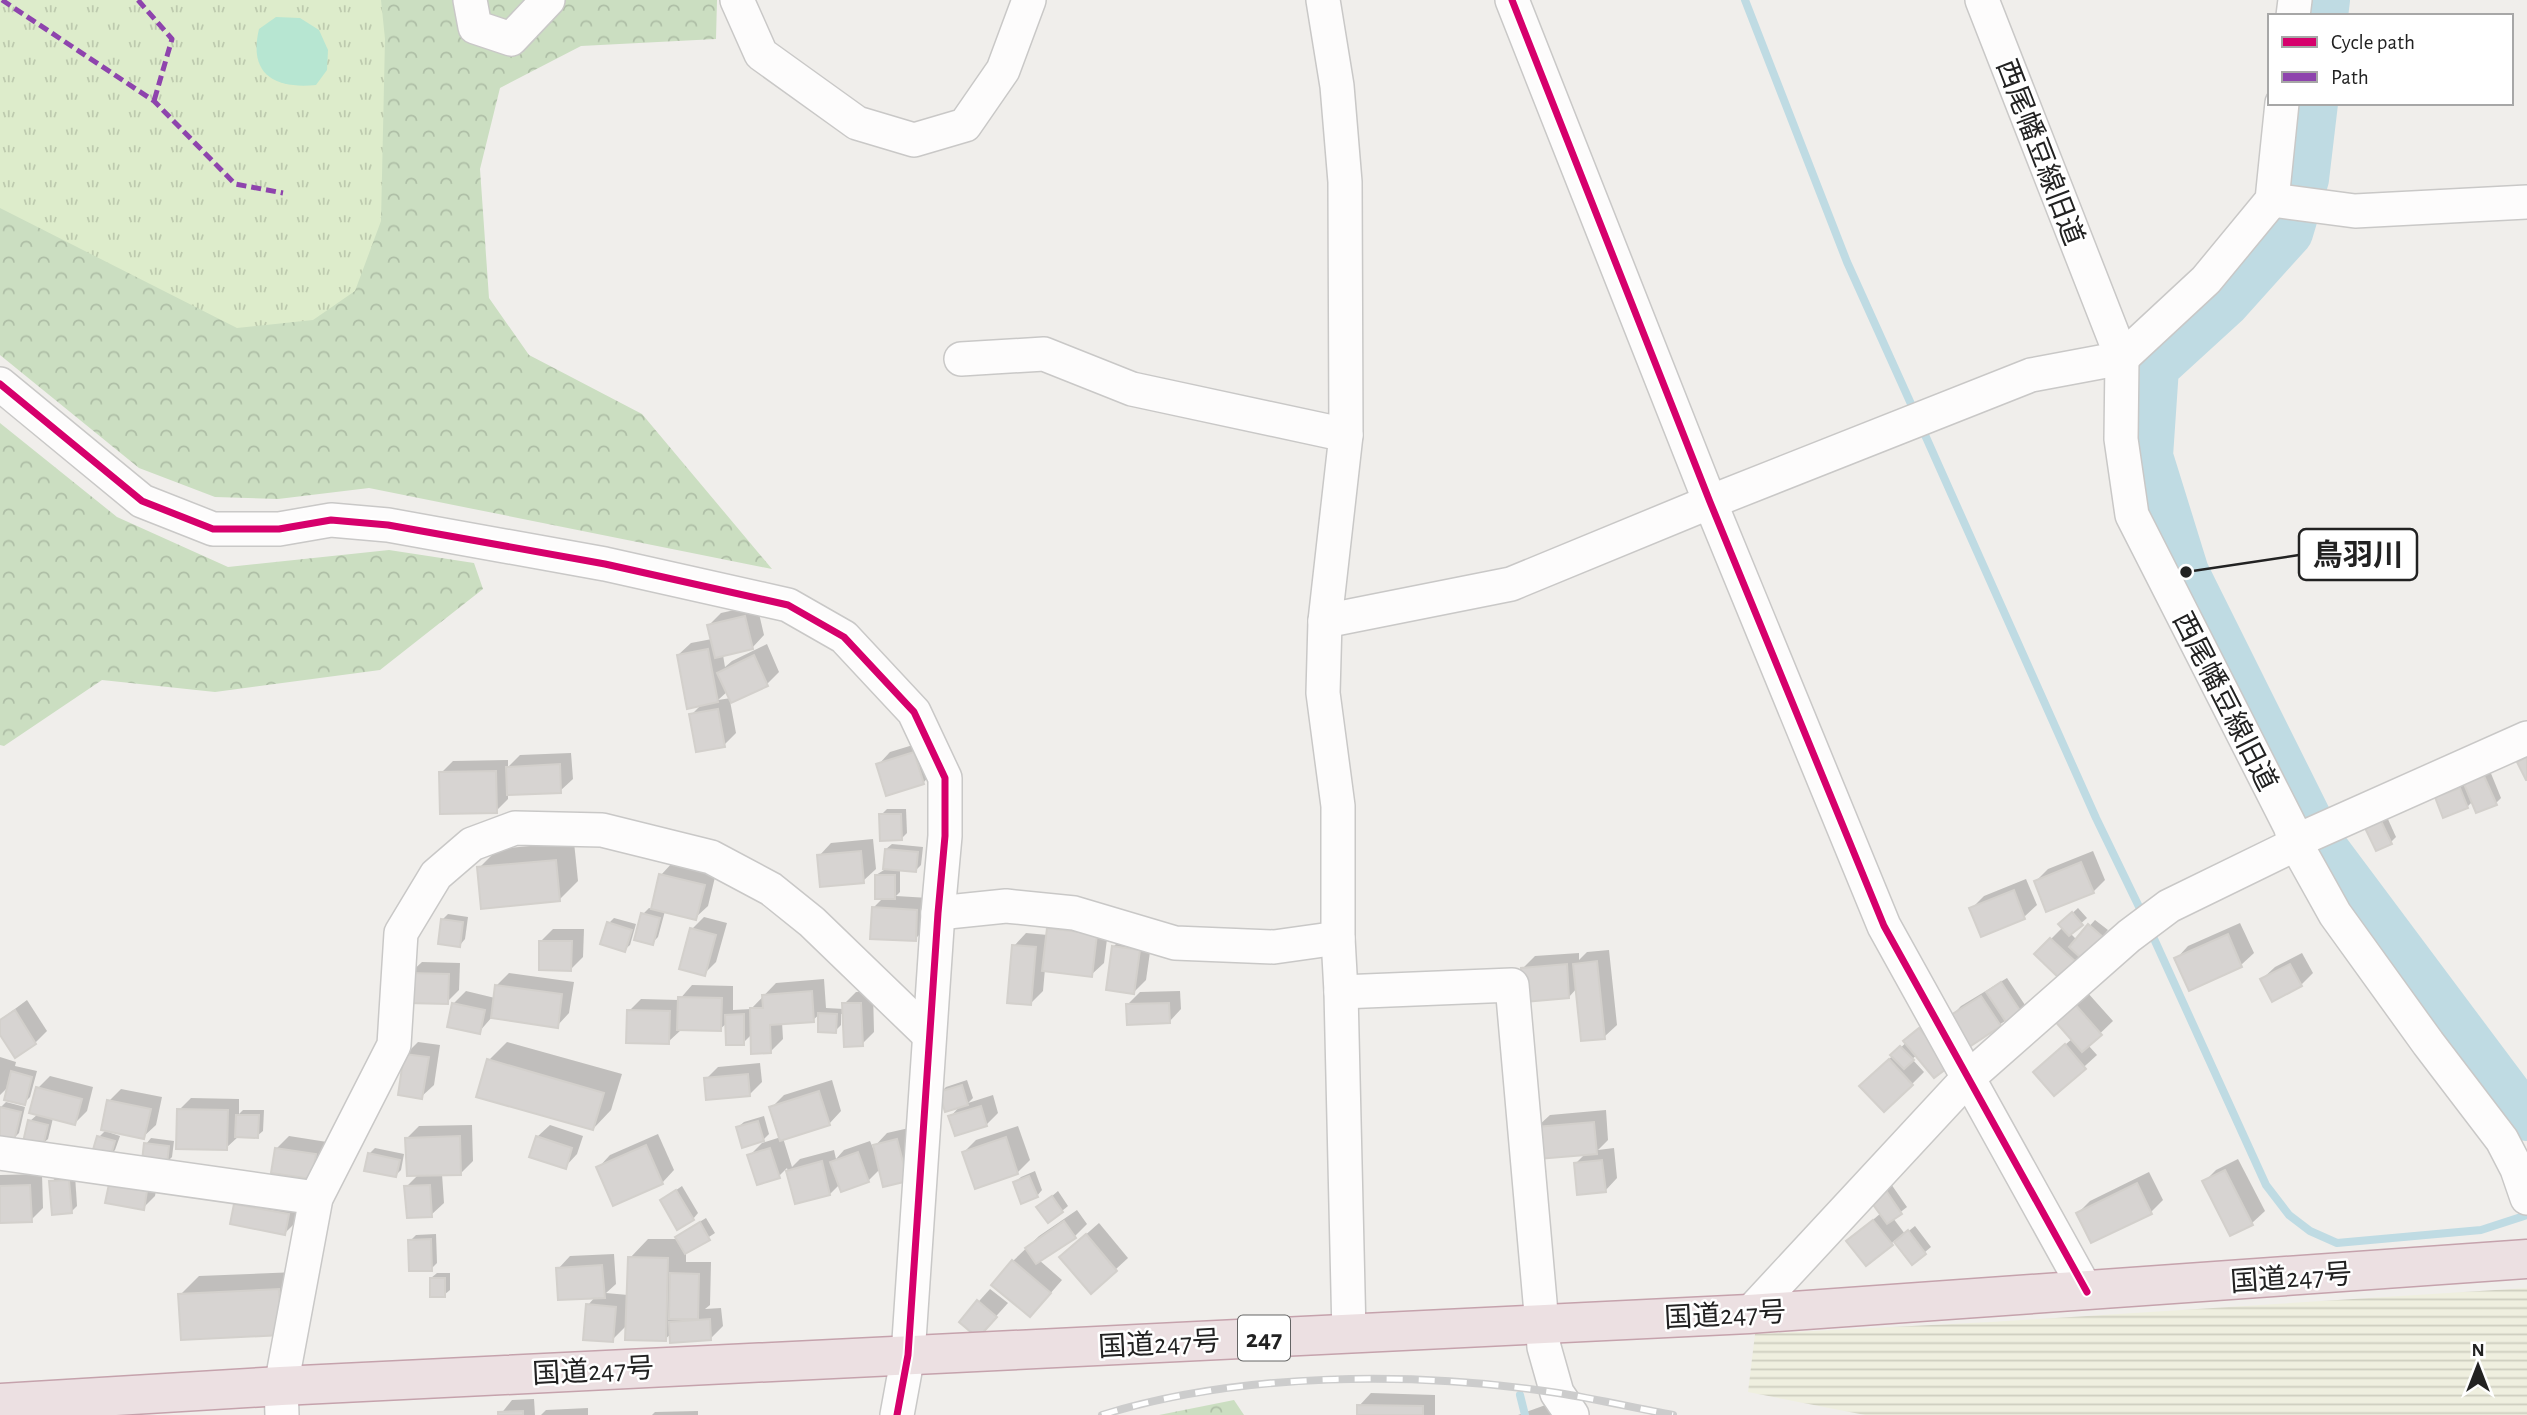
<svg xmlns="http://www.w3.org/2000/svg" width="2527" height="1415" viewBox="0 0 2527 1415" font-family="'Alegreya Sans','Noto Sans JP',sans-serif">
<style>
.farmland{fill:url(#farmland-rules)}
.grass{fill:url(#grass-tufts)}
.forest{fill:url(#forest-crowns)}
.pitch{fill:#b7e6d2}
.shadow{fill:#0003;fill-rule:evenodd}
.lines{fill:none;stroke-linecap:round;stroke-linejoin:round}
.stream{stroke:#bfdbe3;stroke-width:8}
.river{stroke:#bfdbe3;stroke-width:46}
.building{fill:#d7d4d2;stroke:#d3d0cc;stroke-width:2}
.minor-casing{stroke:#c9c8c7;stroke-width:36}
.highway-casing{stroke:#c5a2ac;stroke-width:41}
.minor{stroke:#fdfcfc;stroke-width:33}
.highway{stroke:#ece0e2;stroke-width:38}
.rail-casing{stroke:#ccc;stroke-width:8}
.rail{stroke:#fff;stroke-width:5;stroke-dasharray:16;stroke-linecap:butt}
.quiet{stroke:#8e44ad;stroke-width:5;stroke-dasharray:10 5;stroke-linecap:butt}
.cycleway-casing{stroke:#fff;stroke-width:11}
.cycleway{stroke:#d6006c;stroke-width:7}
.labels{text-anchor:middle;stroke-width:5;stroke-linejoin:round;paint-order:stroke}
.shield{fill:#fff;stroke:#646464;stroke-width:2}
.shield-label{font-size:26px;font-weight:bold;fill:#222}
.street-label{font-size:28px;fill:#222;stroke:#fff}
.leader{fill:none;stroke:#222;stroke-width:2.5}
.callout-dot{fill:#222;stroke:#fff;stroke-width:2.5}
.callout{fill:#fff;stroke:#222;stroke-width:2.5}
.callout-label{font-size:30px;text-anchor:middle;font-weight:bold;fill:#222}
</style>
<defs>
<pattern id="farmland-rules" width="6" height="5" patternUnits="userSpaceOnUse" patternTransform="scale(1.75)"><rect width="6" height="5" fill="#efefdf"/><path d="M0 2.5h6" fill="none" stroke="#cdcdbf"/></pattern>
<pattern id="grass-tufts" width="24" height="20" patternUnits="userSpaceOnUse" patternTransform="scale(1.75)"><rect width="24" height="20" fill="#ddeccb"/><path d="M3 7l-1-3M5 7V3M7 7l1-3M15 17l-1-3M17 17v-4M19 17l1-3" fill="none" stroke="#bdcaae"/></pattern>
<pattern id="forest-crowns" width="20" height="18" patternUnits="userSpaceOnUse" patternTransform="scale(1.75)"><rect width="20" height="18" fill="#cbdec1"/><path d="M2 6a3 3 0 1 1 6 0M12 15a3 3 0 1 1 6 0" fill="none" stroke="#aebea6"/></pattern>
</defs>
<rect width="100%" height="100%" fill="#f0eeeb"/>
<path class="farmland" d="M2527,1288v127h-662l-117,-23 7,-58 236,-12z"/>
<path class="grass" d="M0,0h405l-31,309 -137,39 -237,-111z"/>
<g class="forest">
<path d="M381,0h336l-1,39 -135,7 -81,42 -20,81 9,129 40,57 113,59 130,155 -403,-81 -91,11 -63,-2 -76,-29 -139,-113v-147l237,120 76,-8 42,-29 26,-70 4,-182z"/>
<path d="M0,423l117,94 111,50 161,-17 85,13 9,26 -103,81 -165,22 -113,-12 -98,66 -4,-1z"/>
<path d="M1234,1400l10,15h-85z"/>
</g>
<path class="pitch" d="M276,17l24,1 19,12 9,20 -1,20 -11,15c-41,4 -68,-10 -57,-56z"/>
<g class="shadow">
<path d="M757,605l7,30 -12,13 -29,7 2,12 7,-6 35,-17 12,28 -12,12 -37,17 6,32 -12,12 -33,-30 11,-11 -24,-49 13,-12 21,-4 -3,-14 12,-12zM728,691l3,7 -13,2z"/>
<path d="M926,741l9,29 -12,13 -45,-18 12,-13z"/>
<path d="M571,753l2,26 -13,12 -52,2v6l-12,12 -55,-38 12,-12 55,-1v7l12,-12z"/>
<path d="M2490,771l11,27 -5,5 -23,-2 -6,6 -30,-10 6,-5z"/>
<path d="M887,809h19l1,24 -6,6 -20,-24z"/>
<path d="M2387,817l9,20 -5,5 -23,-13z"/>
<path d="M873,839l3,30 -13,12 -44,-25 12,-13z"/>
<path d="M574,842l4,39 -19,19 -80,-32 19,-19z"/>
<path d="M892,844l31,3 -2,18 -6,6 -15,-2v23l-4,4 33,2 -2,29 -12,12 -42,-31 11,-11 -8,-22 8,-5 2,-21z"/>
<path d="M2093,851l12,29 -12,12 -57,-11 12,-12z"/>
<path d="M673,862l43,11 -8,33 -13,12 -30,-7 -7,26 -6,6 -16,-4 7,-25 6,-6 4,1 8,-34z"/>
<path d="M2026,879l11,26 -13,12 -52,-9 12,-12z"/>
<path d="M2078,908l9,10 -17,15 7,7 18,-20 13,10 -19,22 -28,26 -25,-24 27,-27 3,-8z"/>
<path d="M448,914l20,3 -3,22 -5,6 -18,-25z"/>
<path d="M1061,916l48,7 -5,40 -13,12 -46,-6 -2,22 -12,12 -17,-57 12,-13 22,2 1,-7z"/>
<path d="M704,917l23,6 -11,39 -12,12 -12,-45z"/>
<path d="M614,918l22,6 -6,21 -6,5 -15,-27z"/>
<path d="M2240,923l14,30 -13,12 -52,23 -13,-29 12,-13z"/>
<path d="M553,929h31l-1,28 -12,12 -30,-28z"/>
<path d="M1125,935l27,3 -6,42 -12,12 -21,-45z"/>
<path d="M1609,950l8,75 -13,12 -27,-49 -8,9 -46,-29 12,-12 44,-3v7l8,-8z"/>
<path d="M2302,953l11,20 -12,12 -39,-6 13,-12z"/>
<path d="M422,962l38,1 -1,27 -12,12 -38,-28z"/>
<path d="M509,973l65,9 -5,31 -12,13 -65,-9 -13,15 -30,-6 5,-23 12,-12 29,7 2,-13z"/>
<path d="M2007,978l18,27 -5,6 -21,14 -50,-6 12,-13z"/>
<path d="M824,979l2,29 18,1v-5l12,-12 17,-1 1,41 -12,12 -18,-30h-3v11l-6,6 -15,-17 -7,6 -31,2 1,17 -12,12 -19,-17 -9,9 -16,-20 -7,6 -39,1 -13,12 -39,-31 12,-12 38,1 13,-15 41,1v24l18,-1 25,-26z"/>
<path d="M1180,991l1,18 -12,13 -41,-18 12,-12z"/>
<path d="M2087,992l26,29 -25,24 9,10 -43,39 -7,-34 25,-21 -16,-19z"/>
<path d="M27,1000l20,31 -12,12 -35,-11v-12z"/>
<path d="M1932,1017l29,34 -44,4 -5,4 12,13 -12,12 -38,-10z"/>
<path d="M418,1042l22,3 -6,40 -13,12 -15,-43z"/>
<path d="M507,1042l115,32 -11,36 -18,19 -104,-69z"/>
<path d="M0,1057l16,5 -1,4 22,5 -7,26 -6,6 -15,-17 -9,9z"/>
<path d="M760,1063l2,19 -13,13 -43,-16 12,-12z"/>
<path d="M50,1076l43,11 -6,24 -13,13 -21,-6 -5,21 -6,5 -12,-23 8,-7v-26z"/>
<path d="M832,1080l9,31 -12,13 -46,14 9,29 8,-8 34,-9 2,9 8,-9 26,-9 3,7 14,-15 22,-5 -2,51 -26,-11 -13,13 -28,3 -10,10 -34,8 -9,-34 -8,8 -30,-20 13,-13 19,-6 -10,-29 13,-13z"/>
<path d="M967,1080l6,18 -5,5 25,-8 5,18 -12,12 -36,-8 11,-12 -20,-13 5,-5z"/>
<path d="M121,1089l41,8 -6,28 -13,12 -35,-8v3l12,4 -5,14 -5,6 -11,-19 8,-8 2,-28z"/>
<path d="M191,1098l48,1v15l4,-4h21l-1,21 -6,5h-18l-13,12 -47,-38z"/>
<path d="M6,1102l19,5 -6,26 -6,6 -13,-3v-28z"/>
<path d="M1606,1110l2,30 -10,10 16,-2 3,30 -12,13 -29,-28 10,-10 -49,-26 13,-12z"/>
<path d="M764,1116l5,18 -6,6 -25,-13 6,-5z"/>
<path d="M472,1125l1,36 -12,12 -19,1 2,29 -13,12 -25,-28 13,-13 -12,-36 12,-12z"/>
<path d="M550,1125l33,11 -6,18 -12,13 -28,-30z"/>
<path d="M1018,1126l12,34 -12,12 -42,15 -12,-35 12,-12z"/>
<path d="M658,1134l16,36 -12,13 -64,-15 12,-13z"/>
<path d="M289,1136l38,6 -16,36 -34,-30z"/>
<path d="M151,1138l23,3 -2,16 -6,6 -20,-19z"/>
<path d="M375,1148l29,6 -3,16 -5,5 -27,-21z"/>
<path d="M2238,1159l27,52 -13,12 -21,11 -27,-52 12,-12z"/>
<path d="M1035,1171l7,19 -5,6 -22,-14 6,-5z"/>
<path d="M2149,1172l14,28 -12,12 -73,1 12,-12z"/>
<path d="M42,1174l1,34 -12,12 -31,2v-47z"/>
<path d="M75,1175l2,31 -6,6 -20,-30 6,-5z"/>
<path d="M158,1179l-3,17 -12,12 -36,-6z"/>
<path d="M1891,1184l16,23 -14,11 12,16 10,-8 16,21 -19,16 -17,-23 -4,4 -43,-3 33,-28 -10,-13z"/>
<path d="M682,1186l16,27 -5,6 -31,-19z"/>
<path d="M1058,1191l10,15 -6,5 -23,-4z"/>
<path d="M248,1192l52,10 -3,19 -12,12 -50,-28z"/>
<path d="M1077,1210l10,14 -12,12 -36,24 23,20 -20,23 -29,-42 26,-25z"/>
<path d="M706,1218l9,15 -29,19v10h25l-1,43 -5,4 16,-1 2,18 -13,13 -39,-5 -6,5 -38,-14 -15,15 -24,-35 8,-9 -38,-27 12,-13 44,-2 2,30 -10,9 22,2 2,-37 18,-19h31l-2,-2 6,-5z"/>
<path d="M1099,1223l29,35 -37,34 -17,-47z"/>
<path d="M436,1234l1,29 -6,6 -21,-28 6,-6z"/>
<path d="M297,1272l-16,62 -101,-39 19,-19z"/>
<path d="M437,1273h13v17l-6,5 -13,-17z"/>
<path d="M990,1289l18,14 -18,20 -29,-2z"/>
<path d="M1371,1393l64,2v20h-77l1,-9z"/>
<path d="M1565,1398l6,17h-53z"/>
<path d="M534,1399l1,16h-35l12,-15z"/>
<path d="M588,1408v7h-47l5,-5z"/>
<path d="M698,1411v4h-46l3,-3z"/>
</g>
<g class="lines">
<g class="stream">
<path d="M1745,0l102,262 69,153"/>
<path d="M1921,426l175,392 47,97"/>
<path d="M2150,930l116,255 23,30 21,16 27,12 144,-13 46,-15"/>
<path d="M1520,1395l5,20"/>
</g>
<g class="river">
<path d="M2325,16l2,-16"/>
<path d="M2315,103l-9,76 -16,54 -64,71 -70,64 -6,88 36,116 134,269 207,277"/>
</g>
</g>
<g class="building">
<path d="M745,616l8,33 -38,9 -8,-33z"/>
<path d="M708,649l10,53 -31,7 -10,-54z"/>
<path d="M754,655l14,31 -37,17 -14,-30z"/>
<path d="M718,709l7,38 -29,5 -7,-38z"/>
<path d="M914,752l10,32 -38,12 -10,-32z"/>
<path d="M2527,757v23h-1l-9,-18z"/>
<path d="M560,764l1,29 -54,2 -1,-28z"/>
<path d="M496,771l1,42 -57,1 -1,-42z"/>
<path d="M2484,776l13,29 -21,8 -12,-29z"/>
<path d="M2460,788l8,20 -25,10 -8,-21z"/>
<path d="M879,814h22l1,26 -22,1z"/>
<path d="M2381,821l11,23 -16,7 -11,-23z"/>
<path d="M885,849l33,3 -2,20 -33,-3z"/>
<path d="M861,851l3,32 -44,4 -3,-32z"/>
<path d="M556,860l4,41 -79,8 -4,-42z"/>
<path d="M2081,862l13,31 -48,19 -12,-31z"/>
<path d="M659,874l46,11 -9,35 -45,-11z"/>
<rect x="875" y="875" width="20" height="24"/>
<path d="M2014,890l11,29 -44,18 -12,-29z"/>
<path d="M872,907l45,3 -1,31 -46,-2z"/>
<path d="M2072,912l11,13 -14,11 -11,-12z"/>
<path d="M641,913l19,5 -7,27 -19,-5z"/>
<path d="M441,919l22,3 -3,25 -22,-3z"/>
<path d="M607,922l25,8 -7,22 -25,-8z"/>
<path d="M2088,924l15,13 -20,23 -14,-13z"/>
<path d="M690,928l26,7 -11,41 -26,-7z"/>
<path d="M1047,928l50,6 -5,43 -50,-6z"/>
<path d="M2228,934l14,33 -53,24 -15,-33z"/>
<path d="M2050,938l27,25 -16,17 -27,-26z"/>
<path d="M539,941h33l-1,30 -32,-1z"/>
<path d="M1012,945l24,2 -5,58 -24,-2z"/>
<path d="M1112,946l28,4 -6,44 -28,-4z"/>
<path d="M1597,961l8,78 -24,2 -8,-77z"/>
<path d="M1567,964l2,34 -46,4 -2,-34z"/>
<path d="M2290,964l12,22 -30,16 -12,-23z"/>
<path d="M408,973l41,1 -1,30 -41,-1z"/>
<path d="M2001,982l20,30 -15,10 -20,-30z"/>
<path d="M495,985l67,9 -4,34 -67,-10z"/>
<path d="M812,991l2,31 -44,3 1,28 -20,1 -1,-46h13l-1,-13z"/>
<path d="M1981,996l20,30 -35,23 -20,-31z"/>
<path d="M678,997l44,1 -1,33 -44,-1z"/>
<path d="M452,1003l33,7 -5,24 -33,-7z"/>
<path d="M842,1003h19l2,43 -19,1z"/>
<path d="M1169,1003l1,20 -43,2 -1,-21z"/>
<path d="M2074,1003l28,32 -20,17 -28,-32z"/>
<path d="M15,1010l21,34 -21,14 -15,-23v-15z"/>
<path d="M627,1010l43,1 -1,33 -43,-1z"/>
<path d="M818,1013l19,1 -1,19 -18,-1z"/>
<path d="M744,1014v31h-18l-1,-30z"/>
<path d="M1919,1028l32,37 -17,13 -31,-37z"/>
<path d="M2065,1044l21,25 -32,27 -21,-24z"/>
<path d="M1900,1046l14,14 -10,9 -14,-14z"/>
<path d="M404,1054l25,3 -7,42 -24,-4z"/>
<path d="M487,1059l117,34 -11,37 -117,-33z"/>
<path d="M1889,1059l24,26 -29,27 -25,-26z"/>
<path d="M11,1071l21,6 -7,28 -21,-5z"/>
<path d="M748,1074l2,22 -44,4 -2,-22z"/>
<path d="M962,1085l6,20 -23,7 -6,-20z"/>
<path d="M36,1087l46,12 -7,26 -46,-12z"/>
<path d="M819,1091l11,34 -50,16 -11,-34z"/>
<path d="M107,1100l44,9 -7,30 -43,-9z"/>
<path d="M981,1106l6,20 -32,10 -7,-20z"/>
<path d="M0,1107l21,5 -7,29 -14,-4z"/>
<path d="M177,1109l51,1 -1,40 -51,-1z"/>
<path d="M236,1115h23l-1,23 -23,-1z"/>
<path d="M28,1120l20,5 -5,21 -20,-4z"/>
<path d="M758,1121l6,20 -22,7 -6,-21z"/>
<path d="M1594,1122l3,32 -59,5 -2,-32z"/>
<path d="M97,1136l18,5 -5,17 -18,-5z"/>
<path d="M460,1136l1,39 -54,1 -2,-38z"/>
<path d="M536,1136l36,12 -6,21 -37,-12z"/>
<path d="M1006,1137l12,37 -43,15 -13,-37z"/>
<path d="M897,1139l11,42 -25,6 -10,-42z"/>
<path d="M144,1143l25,3 -2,18 -25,-3z"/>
<path d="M646,1145l17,39 -50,22 -17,-39z"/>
<path d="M275,1148l41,6 -4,25 -41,-6z"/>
<path d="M770,1148l10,30 -23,7 -10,-30z"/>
<path d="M858,1152l11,30 -28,10 -11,-30z"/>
<path d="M368,1153l32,7 -4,17 -32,-6z"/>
<path d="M1602,1160l4,32 -29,3 -3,-32z"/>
<path d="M822,1161l8,34 -35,9 -9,-33z"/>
<path d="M2225,1170l28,55 -23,11 -28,-55z"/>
<path d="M1029,1176l9,21 -17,7 -8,-22z"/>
<path d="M69,1180l3,33 -20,2 -3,-34z"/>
<path d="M2137,1183l15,31 -61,29 -15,-30z"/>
<path d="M109,1184l38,7 -3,19 -39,-7z"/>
<path d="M30,1185l2,37 -32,1v-37z"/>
<path d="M430,1185l2,32 -25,1 -3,-32z"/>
<path d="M1885,1189l17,25 -15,10 -18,-25z"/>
<path d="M676,1190l18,30 -17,10 -17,-30z"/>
<path d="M1052,1196l11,16 -15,11 -12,-16z"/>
<path d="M234,1204l55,10 -4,21 -55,-11z"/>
<path d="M1873,1220l20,25 -27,21 -20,-25z"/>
<path d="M1064,1221l12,17 -40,26 -11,-16z"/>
<path d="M700,1222l10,18 -25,14 -10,-17z"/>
<path d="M1908,1230l18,24 -14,11 -18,-23z"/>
<path d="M1086,1234l31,37 -26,23 -32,-37z"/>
<path d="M431,1239l1,32h-23l-1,-31z"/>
<path d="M628,1257l40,1 -2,83 -41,-1z"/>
<path d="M1012,1260l39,33 -21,24 -39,-32z"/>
<path d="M602,1265l3,33 -47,2 -2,-32z"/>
<path d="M670,1273l29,1 -1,45h-29z"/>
<rect x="430" y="1278" width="15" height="19"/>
<path d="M279,1289l3,46 -101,5 -3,-46z"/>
<path d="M977,1300l20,17 -19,21 -19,-16z"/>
<path d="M586,1304l30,3 -3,35 -30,-2z"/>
<path d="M710,1319l1,21 -41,3 -1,-21z"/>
<path d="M1357,1405l66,1v9h-66z"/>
<path d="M523,1411v4h-25v-3z"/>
</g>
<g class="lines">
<g class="minor-casing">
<g id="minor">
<path d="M470,0l5,27 36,12 37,-39"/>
<path d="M737,0l24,54 96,69 57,17 51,-15 38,-55 26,-70"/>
<path d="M1323,0l14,86 8,96 1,253 -21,186 -2,72 15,113v132l3,54 8,342"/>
<path d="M1512,0l198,502 174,424 203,366"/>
<path d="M1982,0l140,358 -1,81 11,76 158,311 6,18 39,70 93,129 74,97 15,29 10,29"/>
<path d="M2293,16l2,-16"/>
<path d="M2272,200l83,11 172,-9"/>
<path d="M961,359l83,-5 88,35 214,46"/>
<path d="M0,384l142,117 71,28h66l52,-9 57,5 217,39 183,41 56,32 70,75 31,66v58l-7,77 -30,442 -11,60"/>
<path d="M1325,621l186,-37 199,-82 321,-127 91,-17 84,-78 66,-80 10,-97"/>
<path d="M938,913l68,-7 68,7 101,30 99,4 64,-9"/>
<path d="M1341,992l171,-7 32,362 13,46 15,22"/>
<path d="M0,1153l316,45"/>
<path d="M1749,1314l219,-236 161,-142 40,-30 127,-62 9,-7 222,-99"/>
<path d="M282,1415l-1,-29 35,-188 78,-153 7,-112 35,-58 36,-31 43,-16 87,2 109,27 60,32 41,33 117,113"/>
</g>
</g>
<g class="highway-casing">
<path id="highway" d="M0,1403l281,-17 1468,-72 778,-55"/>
</g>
<use href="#minor" class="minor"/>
<use href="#highway" class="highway"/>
<g class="rail-casing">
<path id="rail" d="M1102,1415c138,-43 314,-44 456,-22 38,6 77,15 115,22"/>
</g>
<use href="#rail" class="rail"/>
<g class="quiet">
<path d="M2,0l152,101 81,83 48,9"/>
<path d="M138,0l34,39 -18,62"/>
</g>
<g class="cycleway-casing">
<g id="cycleway">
<path d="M1512,0l198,502 174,424 203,366"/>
<path d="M0,384l142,117 71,28h66l52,-9 57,5 217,39 183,41 56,32 70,75 31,66v58l-7,77 -30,442 -11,60"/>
</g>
</g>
<use href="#cycleway" class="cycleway"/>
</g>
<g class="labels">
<rect class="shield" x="1238" y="1315.5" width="52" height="45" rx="5"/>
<g class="shield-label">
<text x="1264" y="1347">247</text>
</g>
<g class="street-label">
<text transform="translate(2041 152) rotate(69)" y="10">西尾幡豆線旧道</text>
<text transform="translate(2226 701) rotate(63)" y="10">西尾幡豆線旧道</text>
<text transform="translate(2291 1277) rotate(-4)" y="10">国道247号</text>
<text transform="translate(1725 1314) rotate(-3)" y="10">国道247号</text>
<text transform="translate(1159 1343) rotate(-3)" y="10">国道247号</text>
<text transform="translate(593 1370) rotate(-3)" y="10">国道247号</text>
</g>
</g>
<path class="leader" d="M2186 572L2299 555"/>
<circle class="callout-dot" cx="2186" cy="572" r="7"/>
<rect class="callout" x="2299" y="529" width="118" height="51" rx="7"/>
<g class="callout-label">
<text x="2358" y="565">鳥羽川</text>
</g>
<rect x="2268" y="14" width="245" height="91" fill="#ffffff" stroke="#a7a7a7" stroke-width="2"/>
<rect x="2282" y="37" width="35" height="10" fill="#d6006c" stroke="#a7a7a7" stroke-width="2"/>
<text x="2331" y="49" font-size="21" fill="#222222">Cycle path</text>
<rect x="2282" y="72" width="35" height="10" fill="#8e44ad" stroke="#a7a7a7" stroke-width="2"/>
<text x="2331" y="84" font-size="21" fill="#222222">Path</text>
<g transform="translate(2478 1366)" stroke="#ffffff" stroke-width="5" paint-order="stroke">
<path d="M0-5L12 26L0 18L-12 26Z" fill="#222222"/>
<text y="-10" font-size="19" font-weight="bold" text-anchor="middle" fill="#222222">N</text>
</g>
</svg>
